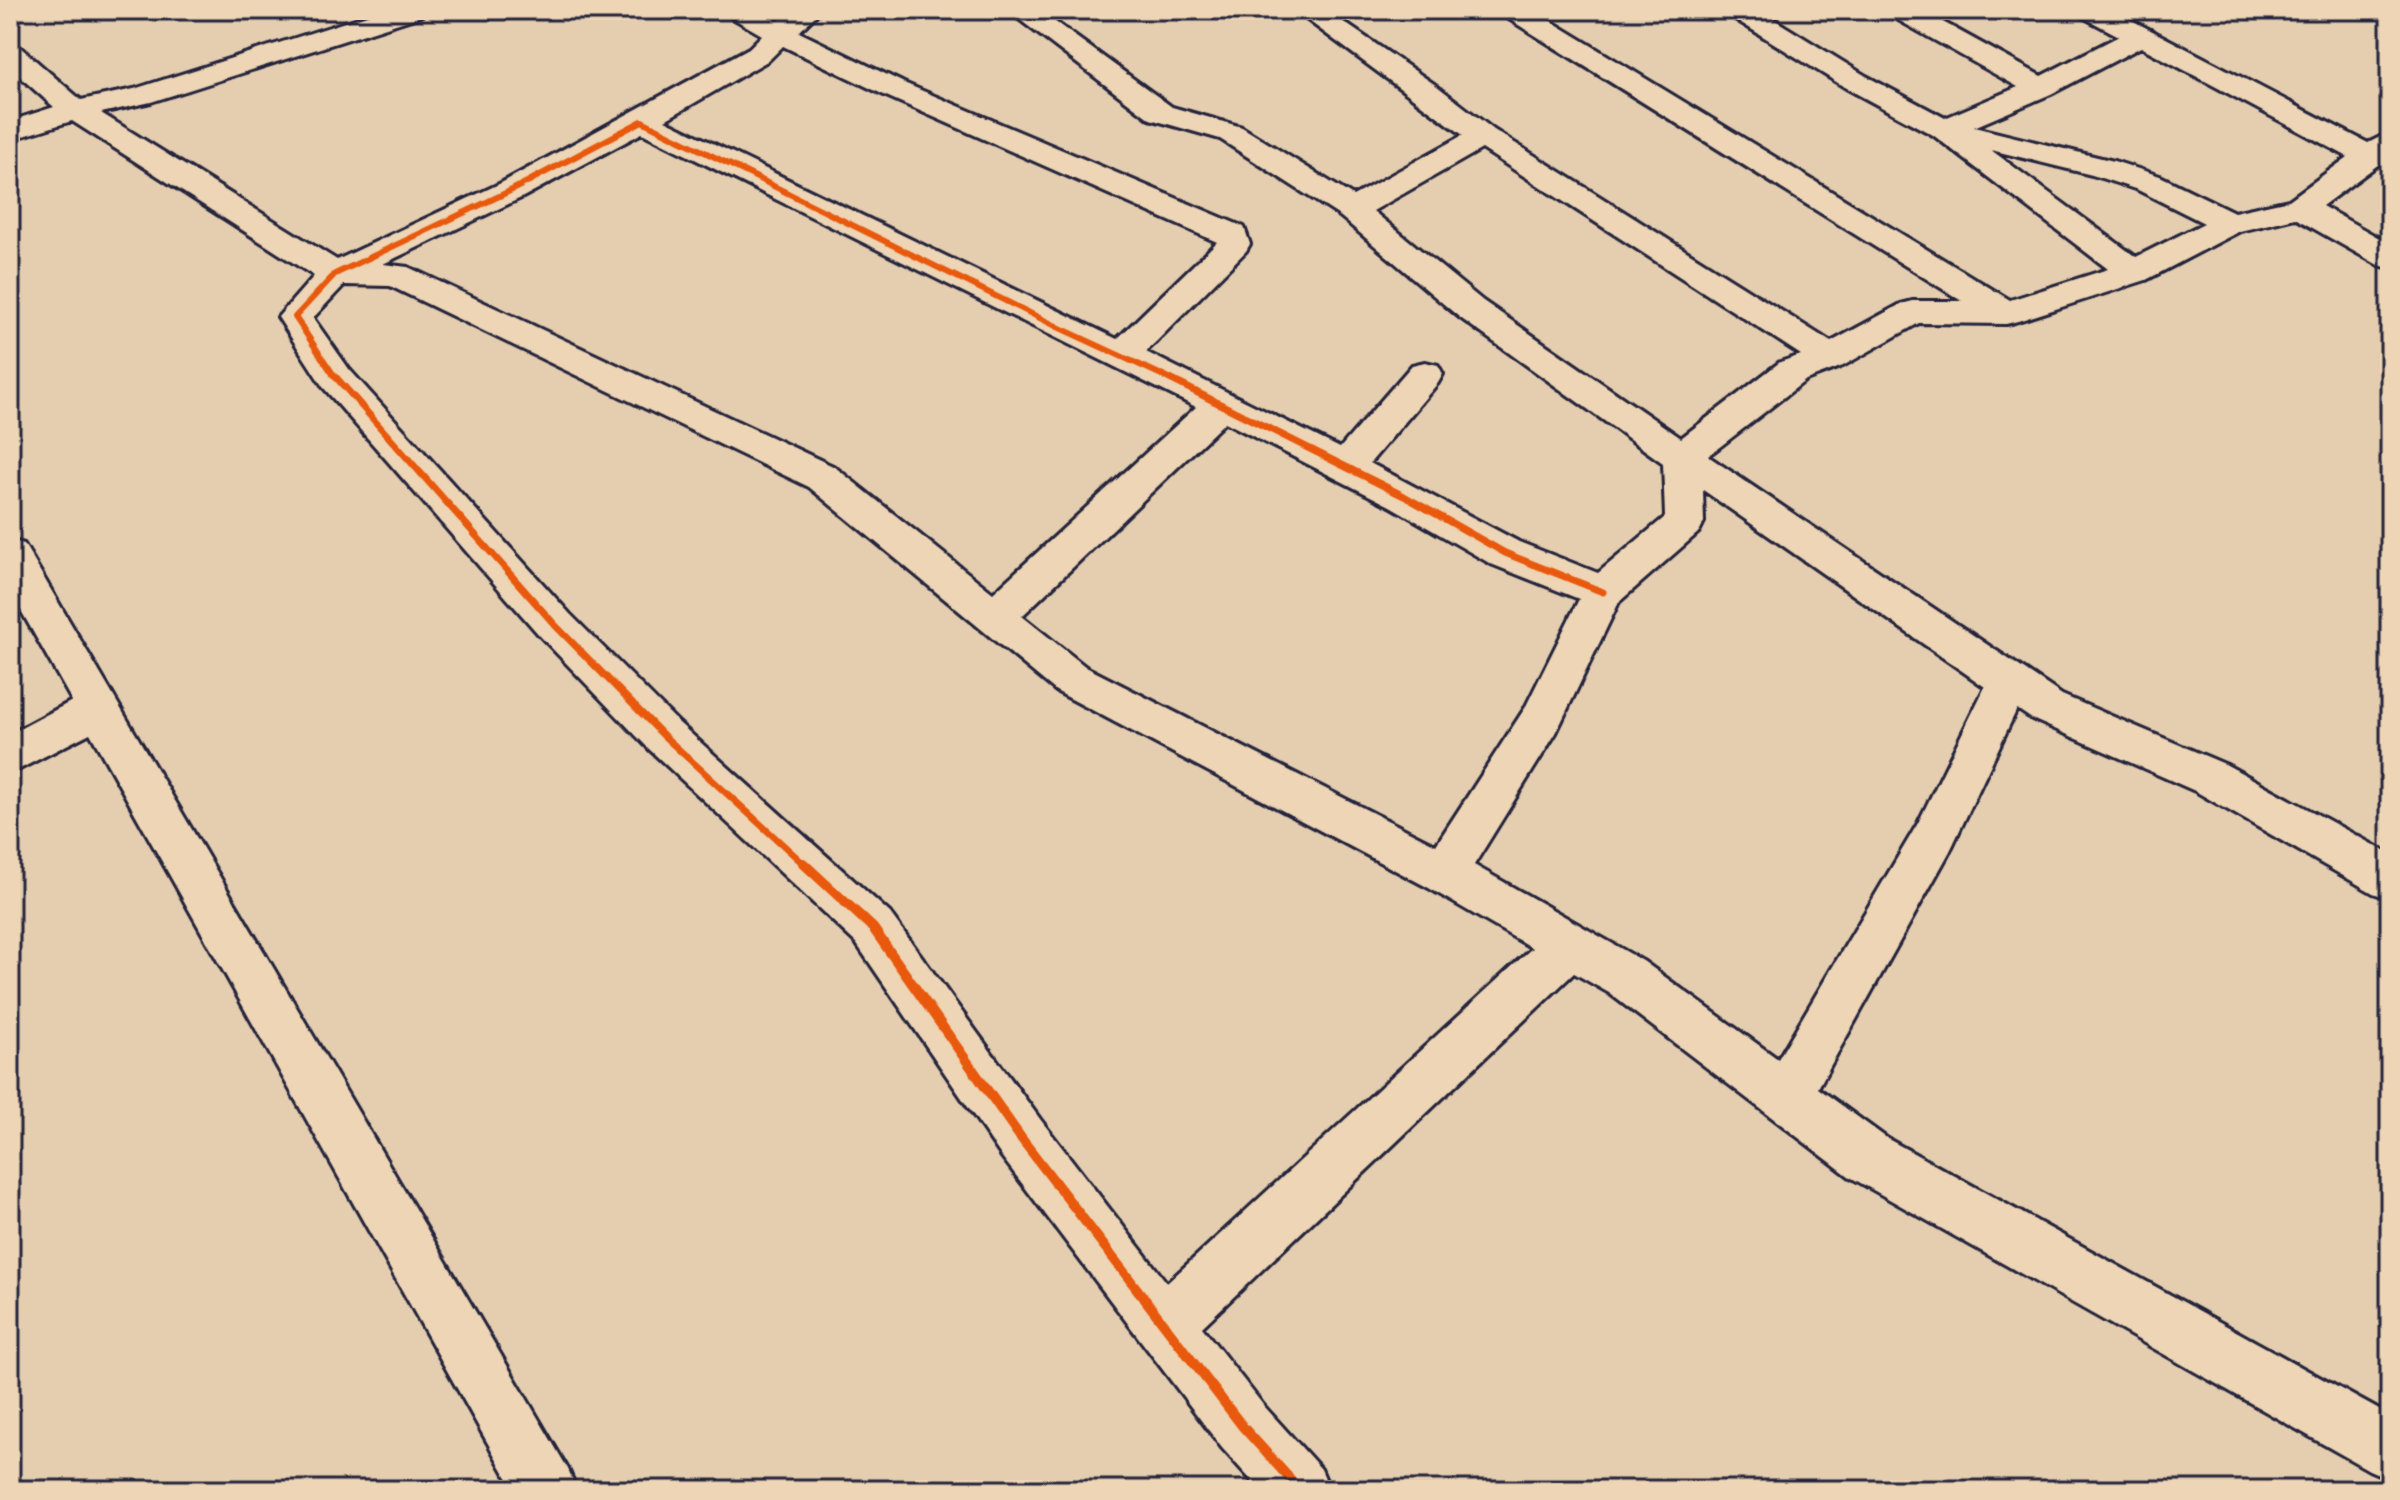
<svg xmlns="http://www.w3.org/2000/svg" width="2400" height="1500" viewBox="0 0 2400 1500" font-family="Delius,sans-serif">
<style>
.lines{fill:none;stroke-linecap:round;stroke-linejoin:round}
.minor-casing{stroke:#22223b;stroke-width:6}
.minor{fill:#edd5b5;fill-rule:evenodd}
.cycleway-far2-casing{stroke:#edd5b5;stroke-width:10}
.cycleway-far1-casing{stroke:#edd5b5;stroke-width:12}
.cycleway-casing{stroke:#edd5b5;stroke-width:15}
.cycleway-far2{stroke:#e8590c;stroke-width:6}
.cycleway-far1{stroke:#e8590c;stroke-width:7}
.cycleway{stroke:#e8590c;stroke-width:10}
</style>
<rect width="100%" height="100%" fill="#e5ceb0"/>
<filter id="ink" filterUnits="userSpaceOnUse"><feTurbulence type="fractalNoise" baseFrequency=".0125" numOctaves="2"/><feDisplacementMap in="SourceGraphic" scale="16" xChannelSelector="R" yChannelSelector="G"/><feConvolveMatrix kernelMatrix="1 2 1 2 8 2 1 2 1" color-interpolation-filters="sRGB"/></filter>
<g filter="url(#ink)">
<g class="lines">
<g class="minor-casing">
<g id="minor">
<path d="M383,10h42l-4,6 -270,86 -50,11 236,147 164,-77 248,-135 13,-13 -33,-19 -4,-6h34l19,11 13,-11h30l-22,22 105,51 340,144 6,17 -4,7 -100,101 194,96 72,-83 13,-3 13,3 5,9 -5,9 -68,80 149,79 79,31 67,-56 -2,-54 -204,-146 -118,-100 -121,-78 -70,-20 -143,-109h32l133,97 70,20 111,69 110,-61 -169,-125h32l111,76 57,44 337,212 70,-38 12,-3h49l-458,-285 -4,-6h33l477,290 98,-31 -175,-134 -87,-47 -116,-72 -4,-6h33l107,66 79,42 73,-31 -127,-71 -4,-6h34l120,66 78,-40 -38,-20 -4,-6h35l256,133 22,-11v24l-68,50 68,38v24l-12,-3 -83,-47 -55,13 -94,49 -128,41 -12,3 -87,-1 -76,43 -37,14 -98,76 354,239 165,70 163,89v45l-17,-6 -178,-102 -163,-72 -15,-10 -67,142 -132,237 70,51 502,277v63l-21,-9 -519,-293 -241,-184 -35,-20 -372,354 62,79 57,63 9,21h-70l-38,-42 -220,-291 -146,-214 -207,-194 -109,-113 -217,-249 -45,-70 36,-41 -242,-155 -62,19v-19l44,-14 -44,-39v-24l10,3 61,53 53,-11zM783,46l101,49 333,147 -100,97 -452,-219 104,-60zM2141,47l207,110 -59,43 -55,12 -74,-36 -46,-15 -140,-34 77,-33zM642,133l554,274 -203,186 -158,-126 -427,-200 -25,-3 140,-67zM1482,149l319,206 -21,7 -99,76 -198,-137 -110,-90zM1991,150l101,25 46,15 66,33 -68,34zM344,285l46,1 419,201 247,204 371,196 105,61 -365,335 -127,-164 -150,-206 -211,-190 -109,-109 -221,-245 -36,-51zM1225,422l165,84 101,58 88,35 -54,109 -89,137 -350,-178 -64,-51zM1703,490l282,197 -67,136 -140,236 -135,-98 -169,-96 82,-132 63,-131 80,-70 5,-10z"/>
<path d="M10,540l14,4 544,925 9,21h-63l-424,-757 -80,41v-40l62,-33 -62,-110z"/>
</g>
</g>
<use href="#minor" class="minor"/>
<g class="cycleway-far2-casing">
<path id="cycleway-far2" d="M335,377l-40,-60 40,-43 177,-84 130,-69 418,207 106,49"/>
</g>
<g class="cycleway-far1-casing">
<g id="cycleway-far1">
<path d="M334,375l221,250 109,111 141,129"/>
<path d="M1162,375l242,121 101,57 98,39"/>
</g>
</g>
<g class="cycleway-casing">
<path id="cycleway" d="M803,863l70,65 148,210 222,289 57,63"/>
</g>
<use href="#cycleway-far2" class="cycleway-far2"/>
<use href="#cycleway-far1" class="cycleway-far1"/>
<use href="#cycleway" class="cycleway"/>
</g>
</g>
<rect width="2400" height="1500" fill="none" stroke="#edd5b5" stroke-width="40"/>
<rect x="20" y="20" width="2360" height="1460" fill="none" stroke="#22223b" stroke-width="3" filter="url(#ink)"/>
</svg>
